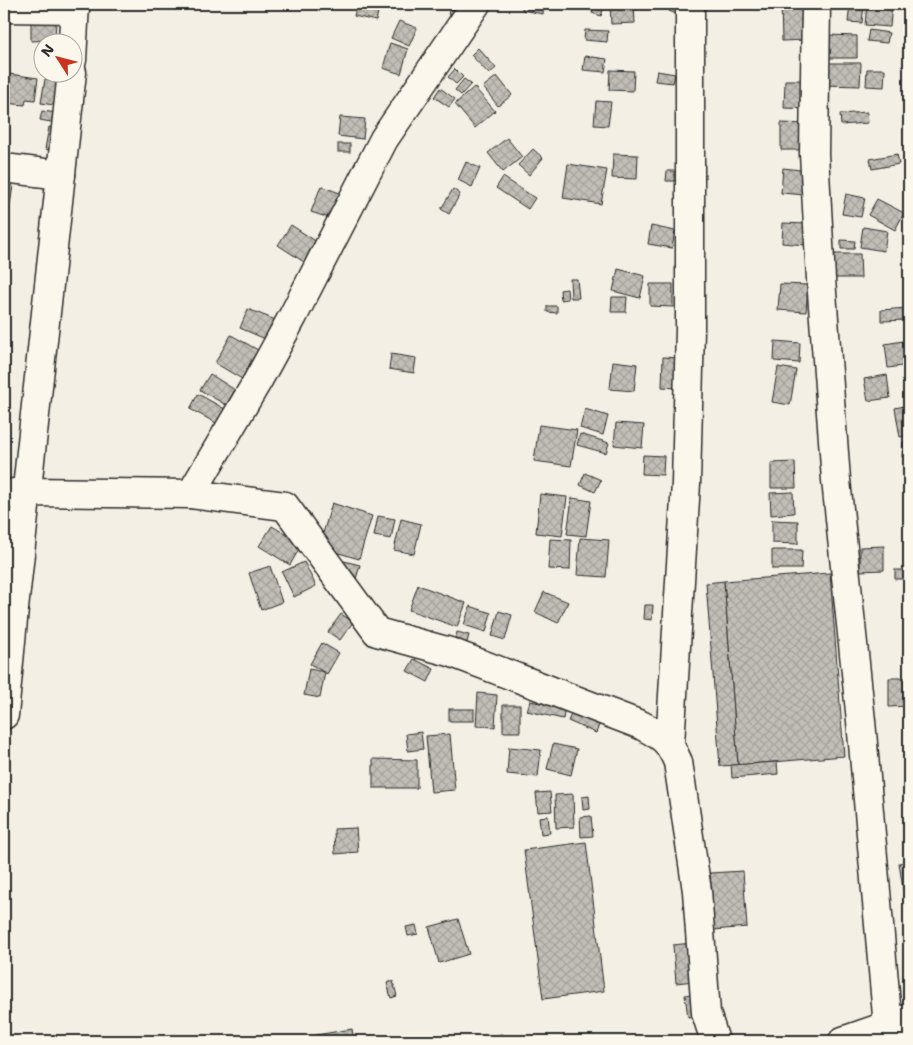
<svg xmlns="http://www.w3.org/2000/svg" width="913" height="1045" viewBox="0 0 913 1045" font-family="'Shantell Sans',sans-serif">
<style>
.built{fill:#e4e0d6}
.building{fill:url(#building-cross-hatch);stroke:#2b2b2b}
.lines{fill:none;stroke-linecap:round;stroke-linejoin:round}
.minor-casing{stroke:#2b2b2b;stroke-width:31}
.highway-casing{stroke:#2b2b2b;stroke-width:31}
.minor{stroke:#fbf7ec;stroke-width:28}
.highway{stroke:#fbf7ec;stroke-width:28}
</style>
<defs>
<pattern id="building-cross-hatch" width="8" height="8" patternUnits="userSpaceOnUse" patternTransform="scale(1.25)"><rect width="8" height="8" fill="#c0beb6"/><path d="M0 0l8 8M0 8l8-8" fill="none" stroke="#a5a39d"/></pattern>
</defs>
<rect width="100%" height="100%" fill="#f3efe4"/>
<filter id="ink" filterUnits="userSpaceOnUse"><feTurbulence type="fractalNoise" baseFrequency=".02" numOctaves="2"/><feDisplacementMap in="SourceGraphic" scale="10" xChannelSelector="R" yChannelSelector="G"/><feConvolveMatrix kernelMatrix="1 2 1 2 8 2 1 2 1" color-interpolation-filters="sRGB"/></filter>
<g filter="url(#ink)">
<path class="built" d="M4,499h12l-12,133z"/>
<g class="building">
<path d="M357,4l22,4 -3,13 -22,-5z"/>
<path d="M523,4h21l-1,10 -21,-4z"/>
<path d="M594,4h11l-4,12 -9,-3z"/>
<path d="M610,4h24l1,19 -24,1z"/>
<path d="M781,4h24l1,36 -24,1z"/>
<path d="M850,4h14l-2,19 -14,-1z"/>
<path d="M867,4h25l-2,23 -25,-2z"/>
<path d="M451,5l11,3 -3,9 -11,-3z"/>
<path d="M671,5l10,4 -2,6 -10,-4z"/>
<path d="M399,21l18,7 -8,18 -18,-8z"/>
<path d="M31,22h25l-1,18 -24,1z"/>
<path d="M585,30l23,1 -1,11 -23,-2z"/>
<path d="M869,30l20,3 -2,10 -20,-2z"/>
<path d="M827,35l30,1v22h-30z"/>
<path d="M390,43l18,6 -7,25 -18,-6z"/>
<path d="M478,48l18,20 -7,6 -18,-19z"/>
<path d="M585,56l22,3 -2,13 -22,-2z"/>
<path d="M825,63h36l-1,23 -36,-1z"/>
<path d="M455,69l8,8 -7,7 -8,-7z"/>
<path d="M867,69h18l-1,18 -18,-1z"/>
<path d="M610,70l24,1 -1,20 -24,-1z"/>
<path d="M657,71l18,3 -2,9 -18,-2z"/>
<path d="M9,74l29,4 -3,22 -9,-1 -1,6 -20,-2z"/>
<path d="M497,76l15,19 -14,11 -15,-19z"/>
<path d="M45,79l18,3 -3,24 -19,-3z"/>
<path d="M464,79l7,5 -10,11 -6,-5z"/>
<path d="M785,80h25v29l-26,-1z"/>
<path d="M474,87l21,24 -20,17 -20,-24z"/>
<path d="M440,88l15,11 -6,8 -15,-10z"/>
<path d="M596,101l15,1 -3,24 -14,-1z"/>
<path d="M42,111l16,2 -2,10 -16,-3z"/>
<path d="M867,112l1,11 -27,2 -1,-11z"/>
<path d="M340,117l25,2 -2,20 -25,-3z"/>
<path d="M781,123l28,1v26h-28z"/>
<path d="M49,127l9,2 -4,22 -9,-2z"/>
<path d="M507,138l15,19 -19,15 -15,-19z"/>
<rect x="338" y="144" width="12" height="8"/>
<path d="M533,149l10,9 -14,17 -11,-10z"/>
<path d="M613,154l25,1 -1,24 -25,-1z"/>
<path d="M897,154l2,10 -27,5 -2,-10z"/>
<path d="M466,162l14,6 -8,19 -14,-7z"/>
<path d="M568,164l39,6 -6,34 -38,-6z"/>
<path d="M783,168l26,3 -3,24 -25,-2z"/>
<path d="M667,171h8v10h-9z"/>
<path d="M503,177l32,21 -7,11 -32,-21z"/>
<path d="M4,184l9,2 -4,25 -5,-1z"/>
<path d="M321,186l24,9 -10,25 -24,-8z"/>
<path d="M453,189l7,5 -11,20 -8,-5z"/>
<path d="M846,194l19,4 -4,19 -19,-3z"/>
<path d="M877,199l27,14 -9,17 -27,-15z"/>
<path d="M4,210l5,1 -4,17 -1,-1z"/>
<path d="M783,223l24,1 -1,21 -24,-2z"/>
<path d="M291,225l26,17 -13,20 -26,-17z"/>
<path d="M651,226l24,5 -3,17 -24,-4z"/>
<path d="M863,227l24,4 -3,20 -24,-4z"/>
<path d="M841,240l14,1 -1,8h-13z"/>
<path d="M834,254h26l1,24h-26z"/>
<path d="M618,269l27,7 -5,22 -27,-7z"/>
<path d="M570,279h7l2,19h-8z"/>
<path d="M650,284h23v23l-23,-1z"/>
<path d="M780,284l28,1 -2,27 -28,-2z"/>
<path d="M567,289l1,10 -7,1 -1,-10z"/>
<path d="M612,297h15l-1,15h-15z"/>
<path d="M547,306h10v7l-10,-1z"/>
<path d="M907,308v12l-26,1v-11z"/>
<path d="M248,309l30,12 -8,20 -30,-13z"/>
<path d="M231,335l27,15 -16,29 -27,-16z"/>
<path d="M909,340v25l-21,3 -3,-24z"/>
<path d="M775,341l25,2 -1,20 -25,-2z"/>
<path d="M391,354l25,4 -2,15 -25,-4z"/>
<path d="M663,357l15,1 -1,30 -15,-1z"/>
<path d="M613,361l24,3 -3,27 -24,-2z"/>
<path d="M778,367l18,3 -6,35 -18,-3z"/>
<path d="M210,374l25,16 -9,15 -26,-15z"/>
<path d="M887,375l3,23 -22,3 -4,-22z"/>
<path d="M198,394l27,15 -7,15 -28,-15z"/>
<path d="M909,405v30l-9,2 -5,-29z"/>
<path d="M585,409l23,7 -5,19 -23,-7z"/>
<path d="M616,423l28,2 -2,23 -28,-3z"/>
<path d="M539,425l38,5 -6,36 -37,-5z"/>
<path d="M580,434l29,9 -3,10 -29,-8z"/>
<path d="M903,442h6v16l-7,-1z"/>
<path d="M643,455l21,1 -1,19 -21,-1z"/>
<path d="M795,462l1,26h-25v-25z"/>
<path d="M585,473l16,7 -6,12 -15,-7z"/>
<path d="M793,492l1,21 -23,2 -1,-22z"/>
<path d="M906,493h3v20h-2z"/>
<path d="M540,494l27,3 -5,39 -26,-3z"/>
<path d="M572,498l19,3 -5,35 -19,-2z"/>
<path d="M332,503l40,13 -13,43 -40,-12z"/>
<path d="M378,516l17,3 -4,20 -17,-3z"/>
<path d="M401,519l20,5 -7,30 -20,-4z"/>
<path d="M772,520l26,1v23l-26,-1z"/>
<path d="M272,526l30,18 -12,21 -31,-19z"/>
<path d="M580,538l29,2 -3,37 -29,-2z"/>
<path d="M550,539l21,1 -1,30 -22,-1z"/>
<path d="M884,546v24l-24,1v-24z"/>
<path d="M772,550h30l-1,19h-29z"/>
<path d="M344,561l16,4 -4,14 -16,-5z"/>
<path d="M304,562l12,24 -22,11 -12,-25z"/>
<path d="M270,566l12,36 -21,8 -12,-37z"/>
<rect x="895" y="570" width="14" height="9"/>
<path d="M830,573l14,183 -106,9 -14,-184z"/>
<path d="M724,581l14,184 -18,1 -14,-183z"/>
<path d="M418,585l48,18 -9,24 -48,-17z"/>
<path d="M544,592l24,10 -10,21 -23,-11z"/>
<path d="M645,605h8l-1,15 -8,-1z"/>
<path d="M470,606l21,7 -5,19 -22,-7z"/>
<path d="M499,611l13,4 -7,25 -13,-4z"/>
<path d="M341,614l12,8 -13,18 -12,-8z"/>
<path d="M457,632l12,3 -4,14 -12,-3z"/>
<path d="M322,643l17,10 -12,21 -17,-10z"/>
<path d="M414,659l20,10 -6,13 -21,-11z"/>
<path d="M309,669l16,3 -5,26 -16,-3z"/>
<path d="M889,678h20v28l-20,1z"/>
<path d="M478,693l19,2 -2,32 -19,-1z"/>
<path d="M530,701l35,7 -2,11 -36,-8z"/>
<rect x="503" y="705" width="17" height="27"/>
<path d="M574,708l27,12 -5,13 -28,-12z"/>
<rect x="449" y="709" width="25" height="12"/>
<path d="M421,732l2,17 -15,2 -2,-17z"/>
<path d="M450,734l5,56 -24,2 -5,-56z"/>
<path d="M553,744l24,5 -6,26 -24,-6z"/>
<path d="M509,747l32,3 -3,27 -31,-3z"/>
<path d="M373,759l44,1v28h-44z"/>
<path d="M777,762l1,12 -46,4 -1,-13z"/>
<path d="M550,792l2,19 -14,1 -2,-19z"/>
<path d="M573,794l1,33 -18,1 -1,-33z"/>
<path d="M589,796l1,13 -7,1 -1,-13z"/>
<path d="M548,816l2,17 -9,1 -2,-17z"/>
<path d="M591,816l2,20 -12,1 -1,-20z"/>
<path d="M356,828l2,24 -23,2 -1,-25z"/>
<path d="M586,842l18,149 -61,8 -19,-149z"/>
<path d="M909,861v40l-4,1 -6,-39z"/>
<path d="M743,871l4,56 -33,3 -4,-57z"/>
<path d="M458,919l11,35 -30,9 -10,-36z"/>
<path d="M416,925l2,9 -10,2 -2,-9z"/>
<path d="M692,943l2,38 -18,2 -3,-38z"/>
<path d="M393,981l4,15 -6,2 -4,-15z"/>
<path d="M696,993l4,23 -12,1 -3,-22z"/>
<path d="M352,1029l2,12h-37l-1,-6z"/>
<path d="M502,1034l2,7h-13l-1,-4z"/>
</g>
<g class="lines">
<g class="minor-casing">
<g id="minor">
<path d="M816,4l-2,150 7,125 15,201 25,241 27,306 4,14"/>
<path d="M4,8l71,1"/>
<path d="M72,60l3,-56"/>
<path d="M4,168l57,7"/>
<path d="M4,494l23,-2 164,2 94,12 92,126 73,20 191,73c22,12 27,14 37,37l19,129 9,122 9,28"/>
<path d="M191,494l66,-112 36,-66 91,-177 92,-135"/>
<path d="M4,715l10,-106 58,-537"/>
<path d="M670,744l16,-261 4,-154v-325"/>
</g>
</g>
<g class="highway-casing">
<path id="highway" d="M843,1041l66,-23"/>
</g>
<use href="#minor" class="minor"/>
<use href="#highway" class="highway"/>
</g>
</g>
<rect width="913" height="1045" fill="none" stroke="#fbf7ec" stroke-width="20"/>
<rect x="10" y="10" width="893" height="1025" fill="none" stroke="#2b2b2b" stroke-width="2" filter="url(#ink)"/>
<g transform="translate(58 58) rotate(306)"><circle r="24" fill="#fbf7ec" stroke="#a8a59f"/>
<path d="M0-4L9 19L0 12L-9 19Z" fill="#c8321e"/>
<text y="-8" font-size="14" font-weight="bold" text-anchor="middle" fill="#2b2b2b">N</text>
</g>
</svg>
